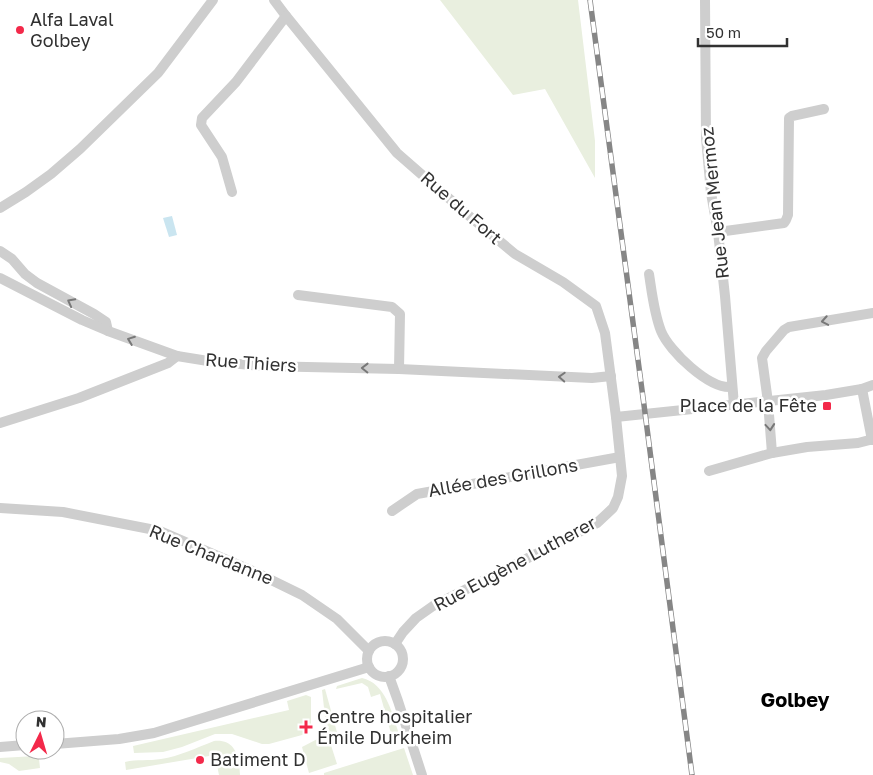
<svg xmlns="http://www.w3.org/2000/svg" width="873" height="775" viewBox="0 0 873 775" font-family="'Golos Text',sans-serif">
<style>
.green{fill:#e9efdf}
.water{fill:#cae5f0}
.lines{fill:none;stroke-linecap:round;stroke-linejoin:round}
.street{stroke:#cecece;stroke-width:10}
.rail-casing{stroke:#868686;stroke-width:5.5}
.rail{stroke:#fff;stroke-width:4;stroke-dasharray:11;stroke-linecap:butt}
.oneway{stroke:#787878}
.poi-dot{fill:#f3294a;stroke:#fff;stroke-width:2}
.labels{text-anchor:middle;stroke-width:5;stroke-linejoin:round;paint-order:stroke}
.poi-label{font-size:18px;fill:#313131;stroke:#fff;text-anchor:start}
.street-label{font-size:18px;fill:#313131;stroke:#fff}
.quarter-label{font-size:20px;font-weight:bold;fill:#000;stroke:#fff}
</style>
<rect width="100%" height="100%" fill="#fff"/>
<g class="green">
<path d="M440,0h138l17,141v37l-50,-89 -32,6z"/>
<path d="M362,678c23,5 30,34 36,53l-2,4 -4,2 -12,-43 -9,3 -3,-10 -6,-4 -26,6 1,-3z"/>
<path d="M325,689l13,47 -9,3 8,25 -28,9 -7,-26 25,-13 -5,-44z"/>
<path d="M306,695l5,2v30l-4,6 -5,2 -33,9h-7l-30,-10h-17l-33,13 -19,5 -29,1 -1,-7 156,-36 -2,-9z"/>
<path d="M214,741c22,-2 25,16 26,34h-21l-4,-20 -89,15 -1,-8c12,-3 24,-1 36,-3 19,-3 35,-11 53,-18z"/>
<path d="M404,748l9,27h-89v-2z"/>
<path d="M36,756l3,3 1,9 -21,3 -10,-7 -9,-2v-4z"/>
</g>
<path class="water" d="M172,216l5,19 -8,2 -6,-19z"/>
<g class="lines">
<g class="street">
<path d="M274,0l12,16 111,137 71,62 47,39 48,28 33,24 9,27 11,84 6,59 -4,21 -5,11 -16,15 -164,83 -17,12 -13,14 -8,12"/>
<path d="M705,0l1,138 5,55 7,39 7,64 9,109"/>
<path d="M232,192l-10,-35 -21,-32 1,-7 34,-36 50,-66"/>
<path d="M0,208l26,-16 25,-18 29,-25 78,-76 55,-73"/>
<path d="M718,232l66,-9 2,-3 2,-5 1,-97 3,-2 32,-7"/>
<path d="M0,251l12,8 13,15 12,9 57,31 12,8 2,9"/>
<path d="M649,274c3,19 5,39 12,57 8,20 48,58 70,56"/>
<path d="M0,278l82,42 26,11 69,25 31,5 53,5 138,3 193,9 19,-2"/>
<path d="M298,295l94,12 8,7 -1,55"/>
<path d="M862,389l10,51"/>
<path d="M616,417l210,-22 36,-6 11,-4"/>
<path d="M0,423l79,-25 89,-35 9,-7"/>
<path d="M772,453l-4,-51 -6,-44 4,-7 18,-21 5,-3 84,-14"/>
<path d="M709,471l63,-18 35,-6 51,-4 15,-4"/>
<path d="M0,508l63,4 97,19 97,42 45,22 35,24 32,32"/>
<path d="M392,511l25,-17 203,-37"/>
<circle cx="385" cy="659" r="18"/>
<path d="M389,676l9,25 24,74"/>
<path d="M55,744l64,-5 35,-6 215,-66"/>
<path d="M0,747l25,-2"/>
</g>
<g class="rail-casing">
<path id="rail" d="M590,0l54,405 48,370"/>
</g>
<use href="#rail" class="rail"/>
</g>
<defs><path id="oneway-chevron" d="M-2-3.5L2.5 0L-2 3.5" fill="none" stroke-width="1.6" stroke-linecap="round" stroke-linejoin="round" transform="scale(1.25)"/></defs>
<g class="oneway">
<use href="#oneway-chevron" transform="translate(71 302) rotate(-152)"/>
<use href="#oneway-chevron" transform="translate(825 321) rotate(170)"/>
<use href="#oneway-chevron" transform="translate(131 340) rotate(-159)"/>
<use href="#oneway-chevron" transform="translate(365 368) rotate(-179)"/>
<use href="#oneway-chevron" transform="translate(562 377) rotate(-177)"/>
<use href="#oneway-chevron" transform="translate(770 427) rotate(85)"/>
</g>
<g class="poi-dot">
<circle cx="20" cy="30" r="5"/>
<rect x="822" y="401" width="10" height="10" rx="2.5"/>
<path d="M303.5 719.5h5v5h5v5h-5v5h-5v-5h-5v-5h5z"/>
<circle cx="200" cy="760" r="5"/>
</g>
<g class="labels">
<g class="poi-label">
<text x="30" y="26">Alfa Laval<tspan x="30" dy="21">Golbey</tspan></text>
<text x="817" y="412" text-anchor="end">Place de la Fête</text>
<text x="317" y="723">Centre hospitalier<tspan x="317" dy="21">Émile Durkheim</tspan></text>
<text x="210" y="766">Batiment D</text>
</g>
<g class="street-label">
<text transform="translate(715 203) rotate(-96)" y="6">Rue Jean Mermoz</text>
<text transform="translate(461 208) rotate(41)" y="6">Rue du Fort</text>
<text transform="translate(251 363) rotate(4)" y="6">Rue Thiers</text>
<text transform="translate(503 478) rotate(-10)" y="6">Allée des Grillons</text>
<text transform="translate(211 555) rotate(22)" y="6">Rue Chardanne</text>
<text transform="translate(515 564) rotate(-28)" y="6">Rue Eugène Lutherer</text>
</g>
<g class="quarter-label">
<text x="795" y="707">Golbey</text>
</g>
</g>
<g transform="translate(40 735) rotate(5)"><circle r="24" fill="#ffffff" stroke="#adadad"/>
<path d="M0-4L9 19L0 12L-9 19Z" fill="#f3294a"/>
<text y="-8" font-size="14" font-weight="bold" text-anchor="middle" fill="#313131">N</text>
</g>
<path d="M698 38v8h89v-8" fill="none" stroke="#313131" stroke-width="2.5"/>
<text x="706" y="38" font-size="15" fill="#313131" stroke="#ffffff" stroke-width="4" paint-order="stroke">50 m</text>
</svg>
